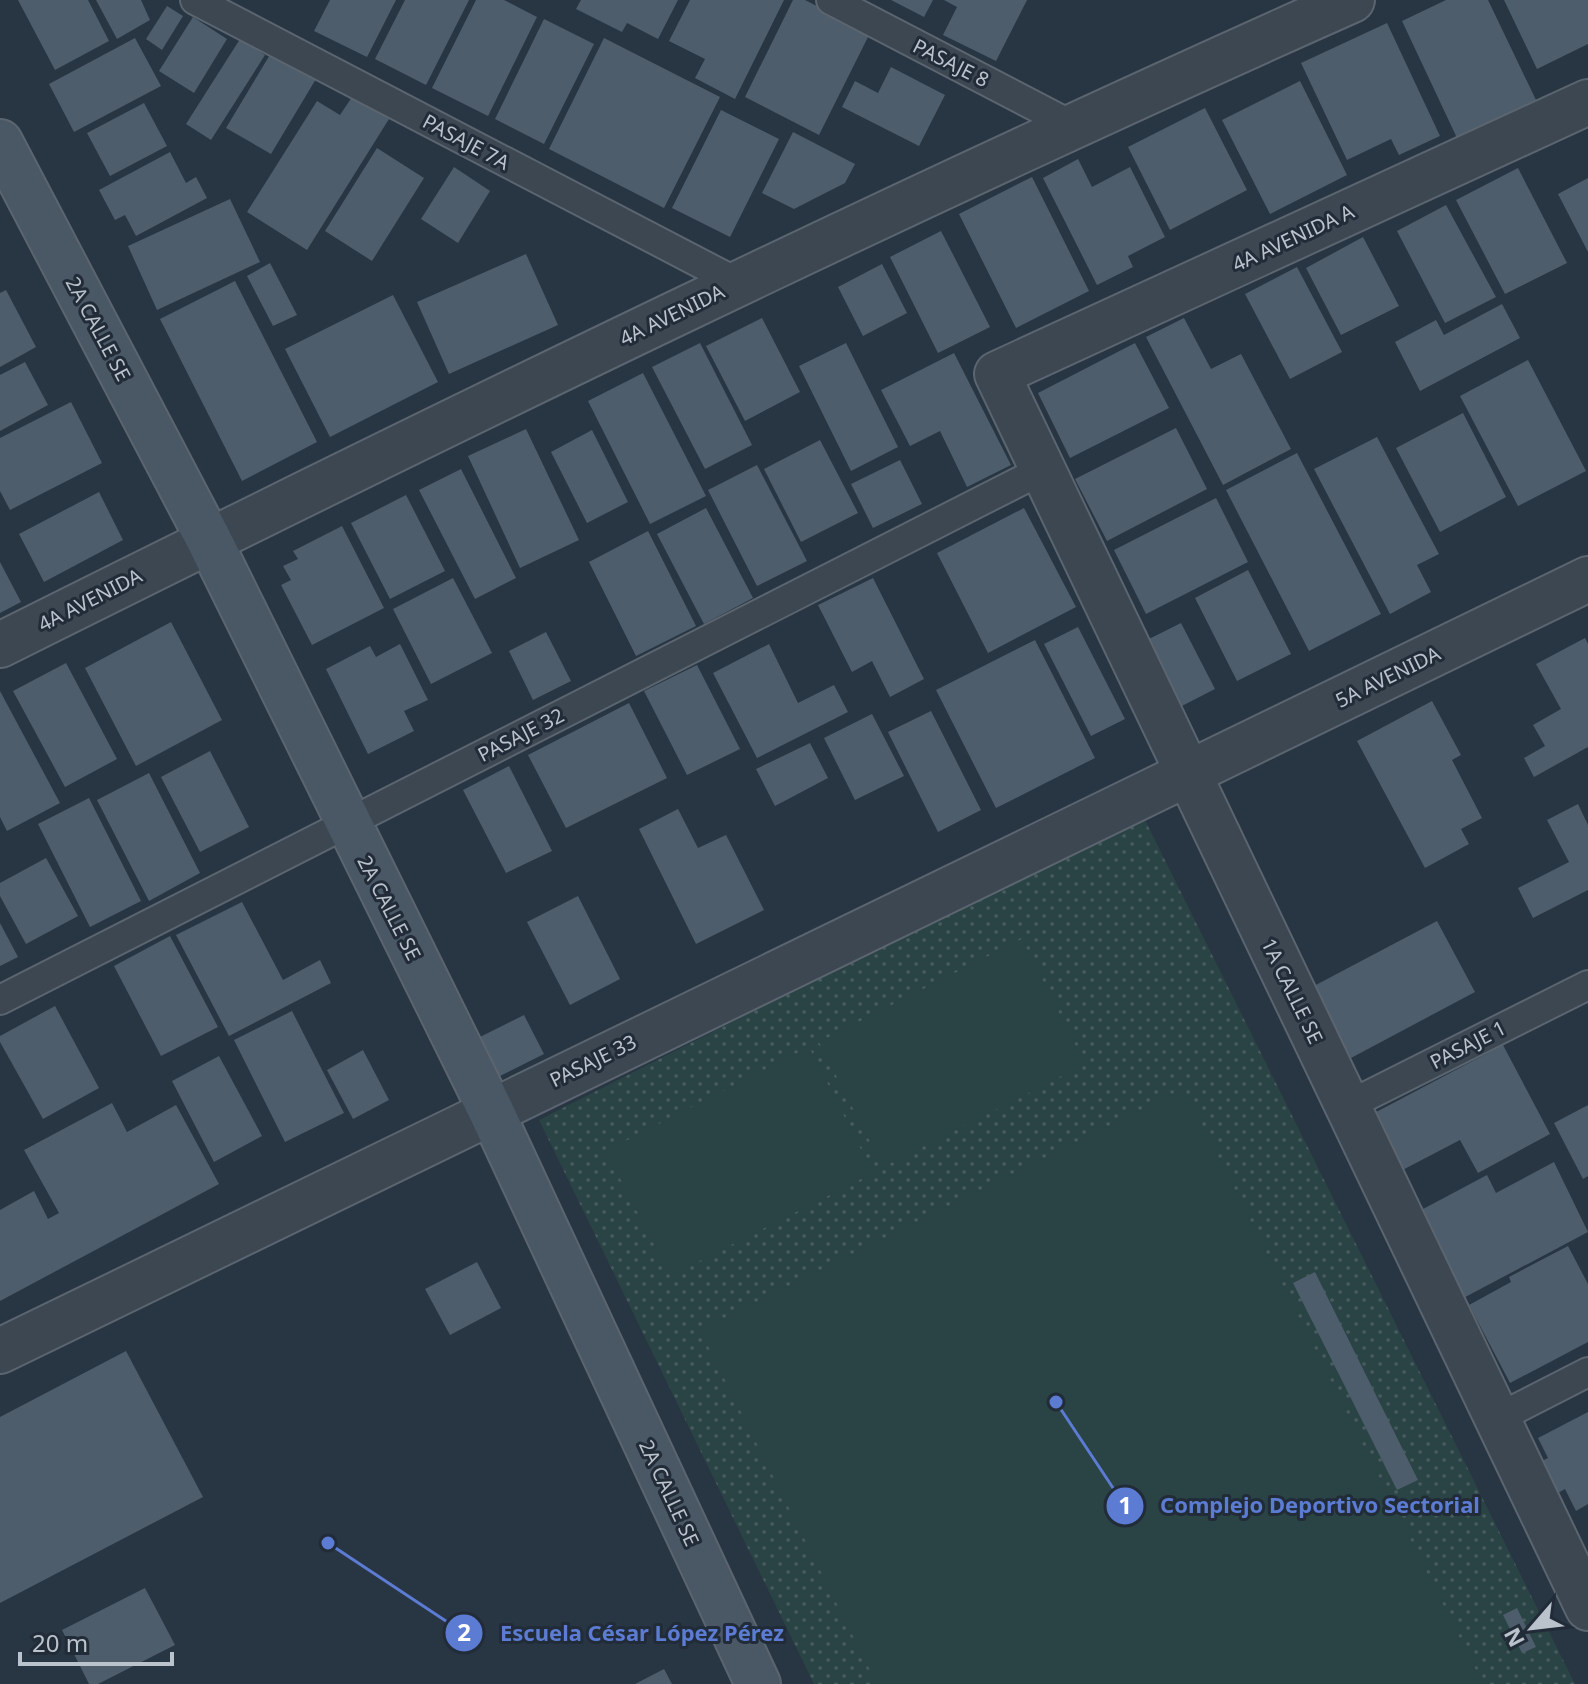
<svg xmlns="http://www.w3.org/2000/svg" width="1588" height="1684" viewBox="0 0 1588 1684" font-family="'Noto Sans',sans-serif">
<style>
.park{fill:url(#park-dots)}
.garden{fill:#2a4344}
.building{fill:#4e5d6b}
.lines{fill:none;stroke-linecap:round;stroke-linejoin:round}
.lane-casing{stroke:#5b6570;stroke-width:32}
.street-casing{stroke:#5b6570;stroke-width:48}
.secondary-casing{stroke:#5b6570;stroke-width:48}
.lane{stroke:#3c4752;stroke-width:28}
.street{stroke:#3c4752;stroke-width:44}
.secondary{stroke:#4a5765;stroke-width:44}
.labels{text-anchor:middle;stroke-width:6;stroke-linejoin:round;paint-order:stroke}
.street-label{font-size:20px;fill:#bac2cc;stroke:#212c38}
.leader{fill:none;stroke:#5c7cd3;stroke-width:3}
.callout-dot{fill:#5c7cd3;stroke:#212c38;stroke-width:3}
.mark-label{font-size:24px;text-anchor:middle;font-weight:bold;fill:#fff}
.callout-label{font-size:22px;text-anchor:middle;font-weight:bold;fill:#5c7cd3;stroke:#212c38;stroke-width:6;stroke-linejoin:round;paint-order:stroke}
</style>
<defs>
<pattern id="park-dots" width="8" height="8" patternUnits="userSpaceOnUse" patternTransform="scale(2)"><rect width="8" height="8" fill="#2a4344"/><path d="M2 2h.1M6 6h.1" fill="none" stroke="#475c5e" stroke-width="1.8" stroke-linecap="round"/></pattern>
</defs>
<rect width="100%" height="100%" fill="#283543"/>
<path class="park" d="M1142,814l433,870h-761l-275,-564z"/>
<g class="garden">
<path d="M1022,939l63,125 -202,103 -64,-125z"/>
<path d="M809,1047l64,126 -203,103 -64,-125z"/>
<path d="M1184,1088l299,596h-606l-177,-354z"/>
</g>
<g class="building">
<path d="M18,0h70l21,41 -54,29z"/>
<path d="M96,0h45l9,20 -33,19z"/>
<path d="M330,0h66l-29,57 -53,-26z"/>
<path d="M405,0h64l-43,85 -51,-26z"/>
<path d="M476,0h28l33,17 -49,99 -56,-28z"/>
<path d="M581,0h97l-20,39 -31,-16 -5,9 -46,-23z"/>
<path d="M690,0h94l-49,99 -40,-21 10,-19 -36,-18z"/>
<path d="M793,0h12l65,33 -51,102 -74,-38z"/>
<path d="M891,0h42l-9,17z"/>
<path d="M944,0h83l-31,61 -53,-26 14,-28z"/>
<path d="M1446,0h42l48,100 -79,38 -55,-117z"/>
<path d="M1504,0h84v44l-51,25z"/>
<path d="M167,6l16,10 -21,34 -16,-11z"/>
<path d="M193,17l34,22 -33,54 -35,-22z"/>
<path d="M544,19l50,25 -50,100 -49,-25z"/>
<path d="M1387,23l53,113 -41,19 -8,-16 -44,21 -46,-97z"/>
<path d="M135,38l26,48 -87,46 -25,-48z"/>
<path d="M604,38l116,59 -56,111 -115,-59z"/>
<path d="M240,39l25,16 -54,85 -25,-16z"/>
<path d="M271,53l45,26 -45,75 -45,-26z"/>
<path d="M891,67l54,28 -26,51 -77,-39 13,-26 23,12z"/>
<path d="M1300,81l47,94 -77,39 -48,-94z"/>
<path d="M352,97l37,22 -82,131 -60,-38 70,-111 23,14z"/>
<path d="M144,103l23,43 -57,30 -23,-43z"/>
<path d="M1205,108l42,82 -77,40 -42,-83z"/>
<path d="M721,110l58,29 -49,98 -58,-29z"/>
<path d="M793,132l62,32 -10,19 -51,26 -32,-16z"/>
<path d="M377,148l47,30 -52,83 -47,-30z"/>
<path d="M170,152l16,31 10,-6 11,21 -71,38 -11,-21 -10,5 -16,-30z"/>
<path d="M1078,159l14,28 38,-20 35,70 -37,19 5,11 -36,18 -54,-107z"/>
<path d="M454,167l36,24 -32,52 -37,-24z"/>
<path d="M1518,168l49,95 -62,31 -49,-94z"/>
<path d="M1032,177l57,114 -73,37 -57,-114z"/>
<path d="M1588,178v74l-30,-58z"/>
<path d="M230,199l30,63 -103,48 -29,-64z"/>
<path d="M1446,205l50,92 -51,26 -48,-92z"/>
<path d="M941,231l49,96 -52,26 -48,-96z"/>
<path d="M1363,237l36,69 -58,29 -35,-67z"/>
<path d="M526,254l32,71 -109,49 -32,-72z"/>
<path d="M270,263l27,52 -24,11 -26,-50z"/>
<path d="M882,264l25,49 -44,23 -25,-49z"/>
<path d="M1297,267l45,85 -52,27 -45,-85z"/>
<path d="M235,281l82,161 -75,39 -82,-162z"/>
<path d="M6,290l30,57 -36,20v-74z"/>
<path d="M393,295l45,87 -108,55 -45,-88z"/>
<path d="M1502,304l18,34 -100,53 -25,-49 41,-22 8,15z"/>
<path d="M762,318l38,74 -55,29 -39,-75z"/>
<path d="M1184,318l27,51 30,-15 50,95 -68,36 -77,-148z"/>
<path d="M700,343l52,102 -47,24 -53,-102z"/>
<path d="M846,343l52,104 -47,24 -52,-105z"/>
<path d="M1135,343l34,65 -99,50 -32,-65z"/>
<path d="M954,353l57,112 -44,22 -27,-56 -30,15 -29,-56z"/>
<path d="M1528,360l58,111 -68,35 -58,-110z"/>
<path d="M25,362l23,43 -48,26v-56z"/>
<path d="M643,373l63,123 -56,28 -62,-123z"/>
<path d="M71,402l31,61 -92,47 -10,-19v-53z"/>
<path d="M1463,413l43,84 -66,35 -44,-84z"/>
<path d="M1176,428l31,61 -100,52 -32,-62z"/>
<path d="M526,429l53,111 -59,28 -52,-112z"/>
<path d="M592,430l36,72 -41,21 -36,-71z"/>
<path d="M1377,437l62,117 -22,11 14,27 -41,22 -76,-145z"/>
<path d="M820,440l38,73 -57,29 -37,-73z"/>
<path d="M1297,453l84,161 -72,37 -83,-161z"/>
<path d="M900,460l22,44 -49,24 -22,-44z"/>
<path d="M757,465l50,96 -50,25 -49,-96z"/>
<path d="M461,469l55,109 -41,21 -56,-109z"/>
<path d="M99,492l24,48 -79,42 -25,-48z"/>
<path d="M406,495l39,76 -55,28 -39,-76z"/>
<path d="M1216,498l32,64 -102,52 -32,-64z"/>
<path d="M706,508l47,90 -49,26 -47,-90z"/>
<path d="M1024,508l52,99 -88,46 -51,-100z"/>
<path d="M342,526l42,82 -72,37 -31,-60 10,-5 -8,-14 15,-7 -5,-8z"/>
<path d="M648,531l48,95 -60,30 -47,-94z"/>
<path d="M0,562l21,40 -21,11z"/>
<path d="M1248,570l43,84 -54,27 -42,-83z"/>
<path d="M453,578l39,75 -61,31 -38,-75z"/>
<path d="M873,578l51,101 -34,18 -18,-36 -20,11 -34,-67z"/>
<path d="M171,622l51,98 -86,46 -51,-98z"/>
<path d="M1181,623l34,66 -39,20 -33,-67z"/>
<path d="M1078,627l47,92 -34,17 -47,-92z"/>
<path d="M546,632l25,49 -38,19 -24,-49z"/>
<path d="M1585,638l3,6v103l-54,30 -10,-19 21,-12 -12,-21 28,-16 -25,-45z"/>
<path d="M1035,640l60,118 -99,50 -60,-118z"/>
<path d="M400,644l28,56 -24,11 10,20 -46,23 -42,-85 44,-23 6,11z"/>
<path d="M769,644l29,59 36,-18 14,27 -91,46 -44,-85z"/>
<path d="M66,663l51,96 -52,28 -52,-96z"/>
<path d="M697,665l43,84 -53,26 -43,-84z"/>
<path d="M0,691l60,112 -53,28 -7,-14z"/>
<path d="M1432,701l29,54 -9,5 30,58 -21,11 8,15 -44,24 -68,-127z"/>
<path d="M629,703l38,75 -101,50 -38,-73z"/>
<path d="M931,711l50,99 -43,22 -50,-100z"/>
<path d="M872,714l32,62 -49,24 -31,-62z"/>
<path d="M810,743l18,35 -53,28 -19,-37z"/>
<path d="M210,751l39,76 -49,25 -39,-75z"/>
<path d="M509,766l43,85 -46,22 -43,-83z"/>
<path d="M149,773l51,100 -51,28 -52,-101z"/>
<path d="M89,798l52,103 -51,26 -52,-103z"/>
<path d="M1578,804l10,21v65l-55,28 -15,-30 51,-26 -22,-42z"/>
<path d="M678,809l20,39 28,-13 38,75 -68,34 -57,-115z"/>
<path d="M46,858l32,58 -52,28 -26,-48v-13z"/>
<path d="M578,896l42,83 -50,26 -43,-83z"/>
<path d="M242,902l41,78 37,-20 11,23 -102,53 -53,-101z"/>
<path d="M1437,921l38,71 -124,66 -39,-71z"/>
<path d="M0,923l18,34 -18,9z"/>
<path d="M170,936l48,91 -57,29 -47,-90z"/>
<path d="M55,1006l44,82 -56,31 -43,-77v-6z"/>
<path d="M292,1011l52,102 -59,29 -51,-102z"/>
<path d="M524,1015l20,39 -50,25 -20,-39z"/>
<path d="M1503,1045l47,89 -72,39 -18,-33 -67,35 -30,-56z"/>
<path d="M363,1050l26,50 -36,19 -26,-49z"/>
<path d="M219,1056l43,80 -48,26 -42,-81z"/>
<path d="M112,1103l15,29 49,-27 43,79 -219,117v-91l34,-19 14,28 11,-6 -35,-63z"/>
<path d="M1588,1105v71l-5,3 -29,-56z"/>
<path d="M1554,1162l34,70 -134,71 -46,-86 79,-42 9,18z"/>
<path d="M1568,1246l20,38v58l-78,41 -41,-78 42,-23 -2,-5z"/>
<path d="M477,1262l24,46 -51,27 -25,-46z"/>
<path d="M1315,1272l103,208 -21,10 -104,-207z"/>
<path d="M126,1351l77,146 -203,106v-186z"/>
<path d="M1588,1412v92l-12,7 -11,-22 -18,10 -17,-32 18,-9 -10,-20z"/>
<path d="M145,1588l30,57 -77,39h-9l-27,-54z"/>
<path d="M1517,1608l19,39 -14,6 -19,-38z"/>
<path d="M664,1669l8,15h-37z"/>
</g>
<g class="lines">
<g class="lane-casing">
<g id="lane">
<path d="M195,0l543,283"/>
<path d="M831,0l240,125"/>
<path d="M0,1000l1042,-530"/>
<path d="M1347,1106l241,-121"/>
<path d="M1498,1418l90,-46"/>
</g>
</g>
<g class="street-casing">
<g id="street">
<path d="M1588,102l-591,272 591,1234"/>
<path d="M0,645c447,-223 896,-442 1352,-645"/>
<path d="M0,1351l1588,-772"/>
</g>
</g>
<g class="secondary-casing">
<path id="secondary" d="M0,142l209,398 282,571 267,573"/>
</g>
<use href="#lane" class="lane"/>
<use href="#street" class="street"/>
<use href="#secondary" class="secondary"/>
</g>
<g class="labels">
<g class="street-label">
<text transform="translate(951 63) rotate(27)" y="7">PASAJE 8</text>
<text transform="translate(466 142) rotate(28)" y="7">PASAJE 7A</text>
<text transform="translate(1293 238) rotate(-25)" y="7">4A AVENIDA A</text>
<text transform="translate(672 315) rotate(-26)" y="7">4A AVENIDA</text>
<text transform="translate(98 329) rotate(62)" y="7">2A CALLE SE</text>
<text transform="translate(90 600) rotate(-27)" y="7">4A AVENIDA</text>
<text transform="translate(1388 677) rotate(-26)" y="7">5A AVENIDA</text>
<text transform="translate(521 735) rotate(-27)" y="7">PASAJE 32</text>
<text transform="translate(389 908) rotate(63)" y="7">2A CALLE SE</text>
<text transform="translate(1292 991) rotate(64)" y="7">1A CALLE SE</text>
<text transform="translate(1468 1045) rotate(-27)" y="7">PASAJE 1</text>
<text transform="translate(593 1061) rotate(-26)" y="7">PASAJE 33</text>
<text transform="translate(669 1493) rotate(65)" y="7">2A CALLE SE</text>
</g>
</g>
<path class="leader" d="M1056 1402L1125 1506M328 1543L464 1633"/>
<g class="callout-dot">
<circle cx="1056" cy="1402" r="8"/>
<circle cx="328" cy="1543" r="8"/>
<circle cx="1125" cy="1506" r="20"/>
<circle cx="464" cy="1633" r="20"/>
</g>
<g class="mark-label">
<text x="1125" y="1514">1</text>
<text x="464" y="1641">2</text>
</g>
<g class="callout-label">
<text x="1320" y="1513">Complejo Deportivo Sectorial</text>
<text x="642" y="1641">Escuela César López Pérez</text>
</g>
<g transform="translate(1532 1628) rotate(242)" stroke="#212c38" stroke-width="6" paint-order="stroke">
<path d="M0-6L14 30L0 20L-14 30Z" fill="#bac2cc"/>
<text y="-12" font-size="22" font-weight="bold" text-anchor="middle" fill="#bac2cc">N</text>
</g>
<path d="M20 1652v12h152v-12" fill="none" stroke="#bac2cc" stroke-width="4"/>
<text x="32" y="1652" font-size="24" fill="#bac2cc" stroke="#212c38" stroke-width="6" paint-order="stroke">20 m</text>
</svg>
